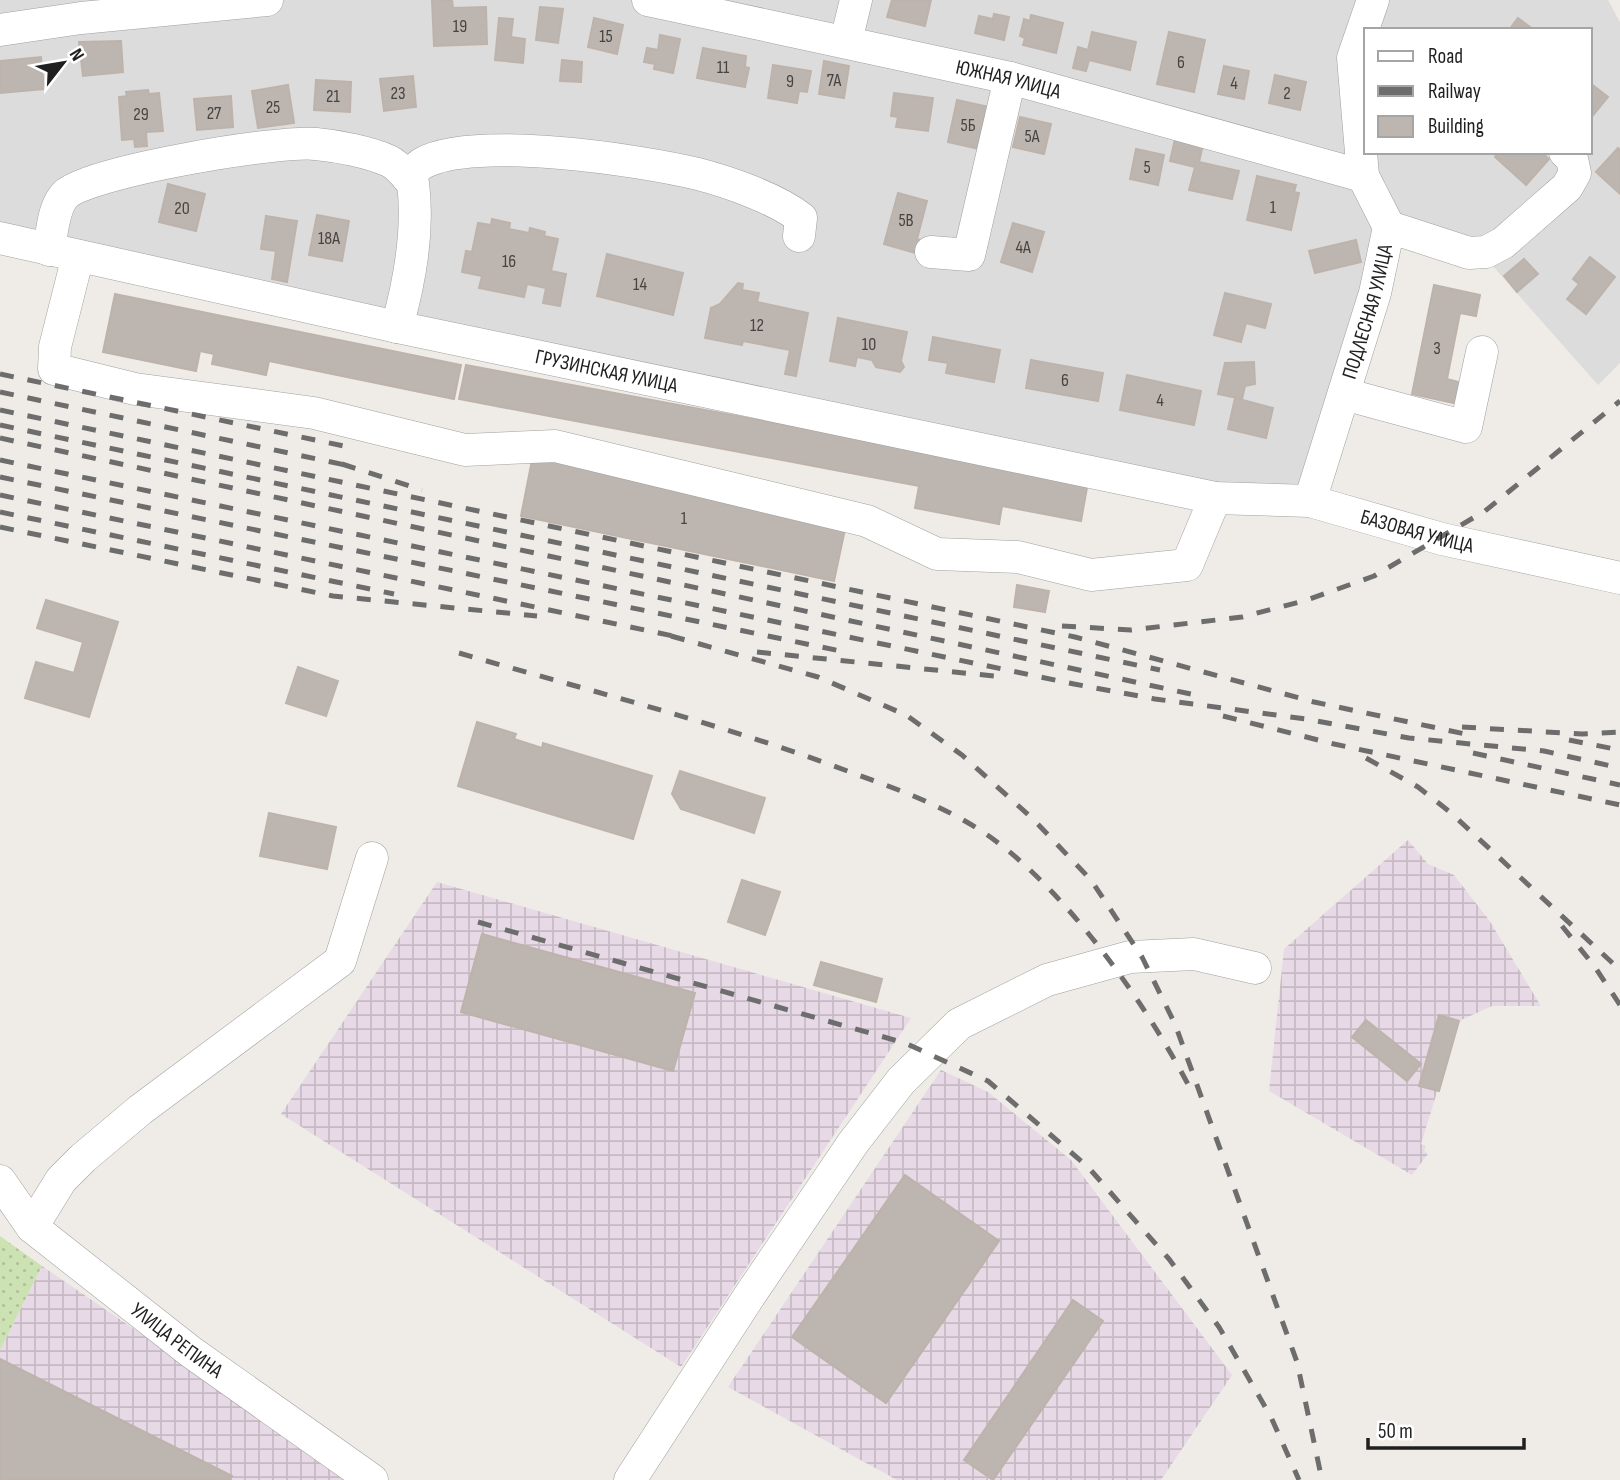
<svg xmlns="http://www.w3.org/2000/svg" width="1620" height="1480" viewBox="0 0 1620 1480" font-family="'Sofia Sans Condensed',sans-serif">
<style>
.residential{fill:#dddcdc;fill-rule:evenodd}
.industrial{fill:url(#industrial-grid)}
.grass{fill:url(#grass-dots)}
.building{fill:#bcb5b0;stroke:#beb3ab;stroke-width:2}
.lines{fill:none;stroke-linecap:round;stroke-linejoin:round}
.minor-casing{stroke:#a0a0a0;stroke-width:33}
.minor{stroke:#fff;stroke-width:32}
.rail{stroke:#6d6d6d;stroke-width:5;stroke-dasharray:14 14;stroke-linecap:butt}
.labels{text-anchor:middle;stroke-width:6;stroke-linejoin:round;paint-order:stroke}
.number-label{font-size:18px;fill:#464443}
.street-label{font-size:21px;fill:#1f1f1f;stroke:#fff}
</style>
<defs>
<pattern id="industrial-grid" width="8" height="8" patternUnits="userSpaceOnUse" patternTransform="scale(1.75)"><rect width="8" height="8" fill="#e7d9e5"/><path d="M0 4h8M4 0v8" fill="none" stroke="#c6bac4"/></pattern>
<pattern id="grass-dots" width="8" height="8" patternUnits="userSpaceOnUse" patternTransform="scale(1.75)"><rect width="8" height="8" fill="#cce2b3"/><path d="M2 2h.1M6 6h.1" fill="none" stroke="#afc19a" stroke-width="1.8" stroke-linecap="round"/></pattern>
</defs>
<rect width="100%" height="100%" fill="#efece7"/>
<path class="residential" d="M0,0h1608l12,22v341l-22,22 -107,-121 -101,-37 -80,274 -1310,-263zM1366,30h224v122h-224z"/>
<g class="industrial">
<path d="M1408,840l20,24 26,11 35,45 52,86h-49l-33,15 -38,123 5,2 -2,5 4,3 -16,21 -143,-84 15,-142z"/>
<path d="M437,882l474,136 -230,349 -400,-253z"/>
<path d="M941,1070l47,22 83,68 161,215 -71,105h-264l-169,-93z"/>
<path d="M42,1266l282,193 32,21h-356v-130z"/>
</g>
<path class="grass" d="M0,1236l42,30 -42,84z"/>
<g class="building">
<path d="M432,0h20l1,8 33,-1 1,37 -53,2z"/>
<path d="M892,0h39l-6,26 -38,-9z"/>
<path d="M540,7l23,2 -5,34 -22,-3z"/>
<path d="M994,14l15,3 -5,23 -29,-7 4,-17 14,3z"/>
<path d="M1031,15l32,8 -7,30 -33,-8 2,-7 -5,-2 4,-17 6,2z"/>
<path d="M499,18l14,1 -2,18 14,2 -2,24 -28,-3z"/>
<path d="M594,18l29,7 -6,29 -29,-7z"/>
<path d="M1518,18l16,12h-25z"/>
<path d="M1092,32l44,10 -6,28 -41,-10 -3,11 -13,-3 5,-21 10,3z"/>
<path d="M1169,32l36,8 -11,52 -37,-8z"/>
<path d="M660,35l20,4 -7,34 -19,-4 1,-5 -11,-2 3,-14 11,2z"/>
<path d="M121,41l2,31 -40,4 -4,-34z"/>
<path d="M703,48l43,8 -1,11 4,1 -4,19 -48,-9z"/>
<path d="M41,57l3,32 -44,4v-32z"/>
<path d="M562,60l20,2 -1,20 -21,-1z"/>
<path d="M824,61l25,5 -5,32 -25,-4z"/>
<path d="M773,65l38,6 -4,21 -8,-1 -2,12 -29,-5z"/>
<path d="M1224,66l25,5 -5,28 -26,-5z"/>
<path d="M1275,75l31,7 -6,28 -31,-7z"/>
<path d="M413,76l3,31 -32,4 -4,-32z"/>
<path d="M316,80l35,2 -1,30 -36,-2z"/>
<path d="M1590,83l18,14 -18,22z"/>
<path d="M288,85l6,38 -36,5 -6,-37z"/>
<path d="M148,90l1,4 10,-1 4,38 -17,1 1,14 -12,1 -1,-8 -12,1 -3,-43 8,-1 -1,-4z"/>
<path d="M894,93l39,5 -5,33 -32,-4 2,-10 -7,-1z"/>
<path d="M231,96l2,31 -36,3 -3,-31z"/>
<path d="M957,100l32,7 -10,42 -31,-7z"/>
<path d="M1020,117l31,7 -7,30 -31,-7z"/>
<path d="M1175,139l28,6 -4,17 40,9 -7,28 -43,-9 6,-23 -25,-6z"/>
<path d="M1618,148l2,2v44l-24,-22z"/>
<path d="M1136,149l28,6 -6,30 -28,-6z"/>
<path d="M1499,152h42l8,7 -23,26 -31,-28z"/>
<path d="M1257,176l39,9 -2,7 5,1 -8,37 -44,-10z"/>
<path d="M168,184l37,10 -9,37 -37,-9z"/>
<path d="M898,193l29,8 -10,38 6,2 -4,13 -35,-10z"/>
<path d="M317,215l32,6 -7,40 -33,-6z"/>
<path d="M266,216l31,5 -10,61 -15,-3 4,-28 -15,-2z"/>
<path d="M492,219l18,4 -1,6 20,4 1,-5 15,4 -1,4 14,3 -7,32 15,3 -6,32 -17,-3 3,-15 -19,-4 -3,13 -45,-9 3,-12 -20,-4 4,-21 6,1 6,-29 13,2z"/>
<path d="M1013,223l31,9 -12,40 -31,-10z"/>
<path d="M1356,240l5,22 -46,11 -6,-22z"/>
<path d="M607,254l76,19 -10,42 -76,-19z"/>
<path d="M1590,257l25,20 -29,37 -19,-15 12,-15 -6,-5z"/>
<path d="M1524,259l14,15 -21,18 -13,-16z"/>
<path d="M738,283l5,1 -1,6 17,3 -2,9 51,11 -12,63 -11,-2 5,-24 -47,-9 -1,4 -37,-7 6,-30 9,-4z"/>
<path d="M1434,285l46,10 -4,21 -16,-3 -13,66 15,4 -4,21 -46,-10z"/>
<path d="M1225,293l46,11 -6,24 -19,-5 -5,19 -27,-7z"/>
<path d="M115,294l346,71 -7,34 -185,-38 -3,14 -54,-11 2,-10 -14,-3 -4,20 -93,-19z"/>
<path d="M838,318l69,14 -6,29 3,6 -4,5 -24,-5 -4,-7 -15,-3 -2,9 -25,-5z"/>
<path d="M933,337l67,13 -6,32 -48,-9 2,-10 -19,-3z"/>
<path d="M1031,360l72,13 -5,28 -72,-13z"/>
<path d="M1254,362l1,22 -10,2 -3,13 -24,-5 7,-31z"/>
<path d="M466,365l622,117 -7,39 -79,-15 -3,18 -84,-16 4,-22 -460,-87z"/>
<path d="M1127,375l74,16 -7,34 -74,-15z"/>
<path d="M1235,398l38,10 -7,30 -38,-9z"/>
<path d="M533,455l314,65 -13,61 -313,-65z"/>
<path d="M1017,585l32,6 -4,21 -31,-5z"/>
<path d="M46,600l72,22 -29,95 -64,-19 11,-36 38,11 9,-31 -46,-14z"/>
<path d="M298,667l40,14 -12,35 -40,-13z"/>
<path d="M477,722l39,12 -2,5 28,9 1,-5 109,33 -19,63 -175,-53z"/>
<path d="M680,771l85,27 -11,35 -73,-24 -9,-15z"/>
<path d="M269,813l67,14 -9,42 -67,-13z"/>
<path d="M742,880l38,12 -15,43 -37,-13z"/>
<path d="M482,934l213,59 -22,78 -212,-59z"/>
<path d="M821,962l61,17 -6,23 -62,-17z"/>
<path d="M1439,1015l20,6 -20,70 -20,-5z"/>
<path d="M1366,1020l55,44 -14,17 -55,-44z"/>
<path d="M905,1175l94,66 -113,162 -94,-66z"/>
<path d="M1073,1300l30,21 -110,159 -29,-20z"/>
<path d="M0,1359l232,117 -2,4h-230z"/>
</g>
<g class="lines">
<g class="minor-casing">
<g id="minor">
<path id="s1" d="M648,0l362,78 353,98"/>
<path d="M0,30l81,-12 186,-18"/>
<path d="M846,41l10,-41"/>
<path d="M408,178c4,-5 9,-12 15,-15 51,-28 217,-3 275,11 31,8 79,25 103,44l-2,18"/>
<path d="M1389,227l80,26 17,-1 17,-9 64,-56 8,-14 -3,-14 -7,-7"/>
<path id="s2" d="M0,238l397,89 818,171 95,3 132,38 178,39"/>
<path d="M49,250c3,-16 4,-44 17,-56 27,-23 212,-54 250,-50 22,2 53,8 73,17 9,4 17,15 24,22 6,48 -3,97 -16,144"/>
<path d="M931,252l38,3 41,-177"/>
<path d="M78,256l-23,91 -1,22 81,20 179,24 151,37 90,-4 312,75 70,33 81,3 73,18 96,-10 28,-67"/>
<path d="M1344,394l122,33 16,-75"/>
<path id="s3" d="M1310,501l65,-208 14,-66 -26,-51 -10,-118 20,-58"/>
<path id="s4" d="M0,1181l32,46 159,125 181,128"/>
<path d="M32,1227l29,-47 22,-22 57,-48 200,-149 32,-103"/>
<path d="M630,1480l118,-182 105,-155 48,-62 58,-57 88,-44 83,-23 64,-3 61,14"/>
</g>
</g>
<use href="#minor" class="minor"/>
<g class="rail">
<path d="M0,374l344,72"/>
<path d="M0,392l350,74"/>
<path d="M0,410l1075,227 239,65 161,34"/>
<path d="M0,425l1160,245"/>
<path d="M0,438l1200,258"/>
<path d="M0,460l1074,224 81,15 151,20 103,19 135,13 76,17"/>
<path d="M342,464l80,26"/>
<path d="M0,477l850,176"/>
<path d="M0,495l678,142"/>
<path d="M0,512l394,82"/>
<path d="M0,527l333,69 204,20"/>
<path d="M1062,626l69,4 111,-13 65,-17 67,-24 111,-65 135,-110"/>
<path d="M671,636l147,41 88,38 56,40 71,64 58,61 51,77 33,67 122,338 25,118"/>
<path d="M757,652l237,24"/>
<path d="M459,653c131,38 264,71 391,119 50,18 100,36 143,67 77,56 156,169 199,253"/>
<path d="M1223,716l111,28 286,61"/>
<path d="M1462,727l120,7 38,-2"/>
<path d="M1569,740l51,10"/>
<path d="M1473,753l147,32"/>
<path d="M1366,758l52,29 32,25 170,158"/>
<path d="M478,922l427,121 83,38 100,86 81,92 50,68 52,90 28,63"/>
<path d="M1562,926l33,41 25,38"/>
</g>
</g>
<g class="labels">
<g class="number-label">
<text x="460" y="32">19</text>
<text x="606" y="42">15</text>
<text x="1181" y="68">6</text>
<text x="723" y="73">11</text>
<text x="834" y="86">7А</text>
<text x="790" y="87">9</text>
<text x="1234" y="89">4</text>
<text x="398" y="99">23</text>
<text x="1287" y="99">2</text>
<text x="333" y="102">21</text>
<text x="273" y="113">25</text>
<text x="214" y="119">27</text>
<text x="141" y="120">29</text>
<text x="968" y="131">5Б</text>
<text x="1032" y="142">5А</text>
<text x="1147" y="173">5</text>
<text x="1273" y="213">1</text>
<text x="182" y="214">20</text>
<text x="906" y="226">5В</text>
<text x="329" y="244">18А</text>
<text x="1023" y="253">4А</text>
<text x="509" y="267">16</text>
<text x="640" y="290">14</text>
<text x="757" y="331">12</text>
<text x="869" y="350">10</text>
<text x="1437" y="354">3</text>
<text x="1065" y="386">6</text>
<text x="1160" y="406">4</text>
<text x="684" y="524">1</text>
</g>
<g class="street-label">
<text dy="7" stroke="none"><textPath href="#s1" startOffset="369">ЮЖНАЯ УЛИЦА</textPath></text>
<text dy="7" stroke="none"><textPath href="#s3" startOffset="198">ПОДЛЕСНАЯ УЛИЦА</textPath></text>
<text dy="7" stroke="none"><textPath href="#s2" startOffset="621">ГРУЗИНСКАЯ УЛИЦА</textPath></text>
<text dy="7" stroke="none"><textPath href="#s2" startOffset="1449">БАЗОВАЯ УЛИЦА</textPath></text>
<text dy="7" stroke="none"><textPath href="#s4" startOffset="240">УЛИЦА РЕПИНА</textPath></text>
</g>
</g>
<rect x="1364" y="28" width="228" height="126" fill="#ffffff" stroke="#a5a5a5" stroke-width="2"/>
<rect x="1378" y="51" width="35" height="10" fill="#ffffff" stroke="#a5a5a5" stroke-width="2"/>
<text x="1428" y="63" font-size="21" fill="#1f1f1f">Road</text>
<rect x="1378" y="86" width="35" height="10" fill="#6d6d6d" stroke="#a5a5a5" stroke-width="2"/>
<text x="1428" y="98" font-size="21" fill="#1f1f1f">Railway</text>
<rect x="1378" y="116" width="35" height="21" fill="#bcb5b0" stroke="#a5a5a5" stroke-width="2"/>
<text x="1428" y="133" font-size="21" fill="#1f1f1f">Building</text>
<g transform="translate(63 63) rotate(59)" stroke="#ffffff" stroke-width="5" paint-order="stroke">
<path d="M0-5L12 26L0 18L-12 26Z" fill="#1f1f1f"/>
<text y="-10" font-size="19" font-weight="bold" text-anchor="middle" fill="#1f1f1f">N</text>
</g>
<path d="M1368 1438v10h156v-10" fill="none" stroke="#1f1f1f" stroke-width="3.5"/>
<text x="1378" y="1438" font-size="21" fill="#1f1f1f" stroke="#ffffff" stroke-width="5" paint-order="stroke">50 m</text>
</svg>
